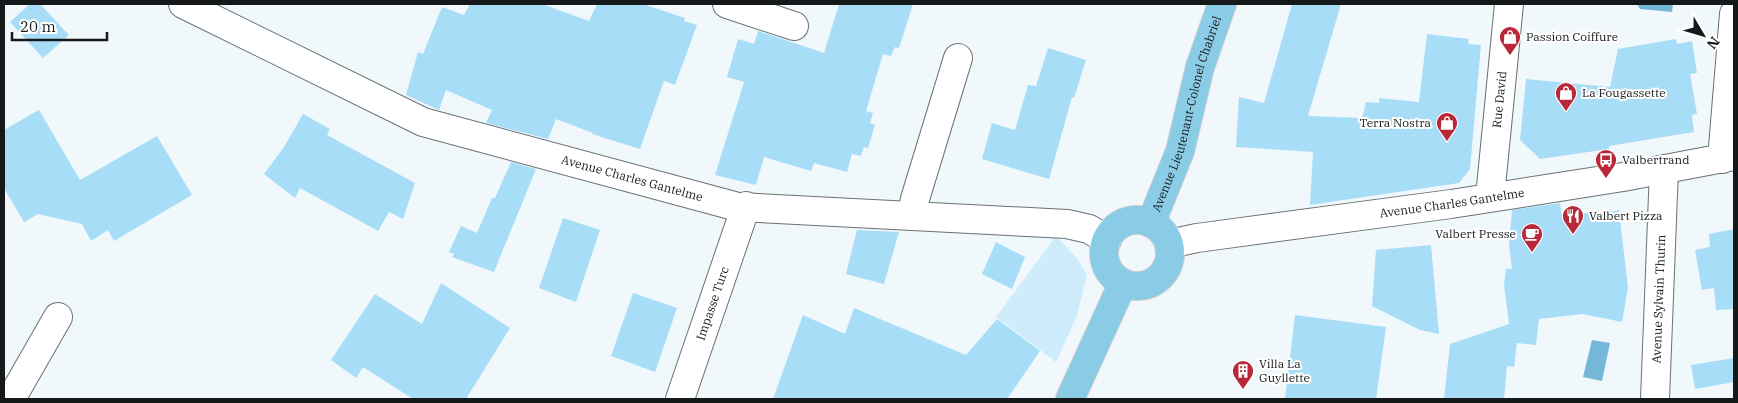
<svg xmlns="http://www.w3.org/2000/svg" width="1738" height="403" viewBox="0 0 1738 403" font-family="'IBM Plex Serif',serif">
<style>
.green{fill:#cfecfc}
.water{fill:#74b7d7}
.building{fill:#a8ddf7}
.lines{fill:none;stroke-linecap:round;stroke-linejoin:round}
.minor-casing{stroke:#6a7074;stroke-width:30}
.major-casing{stroke:#d0d1d1;stroke-width:30}
.minor{stroke:#fff;stroke-width:28}
.major{stroke:#8acbe6;stroke-width:28}
.labels{text-anchor:middle;stroke-width:4;stroke-linejoin:round;paint-order:stroke}
.poi-label{font-size:12px;fill:#16191a;stroke:#fff;text-anchor:start}
.street-label{font-size:12px;fill:#16191a;stroke:#fff}
</style>
<rect width="100%" height="100%" fill="#f1f8fc"/>
<path class="green" d="M1056,236l21,22 10,17 -10,41 -21,46 -60,-45z"/>
<g class="water">
<path d="M1637,4h36l-1,8 -32,-3z"/>
<path d="M1592,340l18,3 -8,38 -19,-4z"/>
</g>
<g class="building">
<path d="M30,4h10l29,31 -26,23 -33,-36z"/>
<path d="M470,4h72l47,17 8,-17h46l42,14 -1,3 13,4 -22,60 -11,-4 -24,68 -48,-15 1,-1 -37,-14 -8,20 -62,-16 6,-13 -46,-20 -7,20 -33,-15 12,-43 5,2 19,-47 22,8z"/>
<path d="M839,4h74l-14,44 -4,-1 -4,9 -8,-2 -17,57 7,2 -3,10 5,2 -7,23 -4,-1 -3,9 -9,-2 -5,18 -33,-9 -3,8 -47,-14 -8,28 -41,-10 29,-93 -17,-5 11,-38 16,5 4,-13 66,22z"/>
<path d="M1292,4h49l-33,112 54,2 4,-16 13,1v-5l40,4 8,-68 42,5 -1,5 13,1 -11,124 -11,14 -149,22 3,-53 -77,-5 3,-50 25,6z"/>
<path d="M1676,39l1,5 15,-3 5,32 -7,1 7,40 -5,1 2,17 -85,14v3l-69,10 -20,-19 6,-61 84,8 8,-38z"/>
<path d="M1048,48l38,12 -12,38 -2,-1 -23,82 -67,-20 10,-36 23,7 13,-45 8,1z"/>
<path d="M39,110l41,70 77,-44 35,59 -78,46 -6,-11 -17,11 -9,-17 -44,-10 -14,8 -20,-34v-58z"/>
<path d="M303,114l27,15 -3,6 88,48 -12,36 -14,-7 -11,19 -78,-43 -5,10 -31,-24 20,-27z"/>
<path d="M511,162l25,7 -42,103 -42,-15 2,-3 -5,-2 12,-26 16,7 15,-35h3z"/>
<path d="M1560,203l2,14 36,-6v3l21,-4 9,78 -6,34 -39,-8 -44,5 -3,26 -19,-2 -3,24 -7,-1 -3,33h-60l6,-55 59,-20 -5,-39 2,-16h6l-3,-25 3,-34z"/>
<path d="M563,218l37,12 -24,72 -37,-14z"/>
<path d="M1734,229v80l-18,1 -2,-22 -12,2 -7,-40 15,-3 -1,-13z"/>
<path d="M857,230l42,2 -15,52 -38,-10z"/>
<path d="M996,242l29,15 -13,32 -30,-15z"/>
<path d="M1431,245l8,89 -19,-4 -48,-24 4,-56z"/>
<path d="M441,283l69,45 -44,71h-53l-50,-32 -7,11 -25,-18 44,-66 47,30z"/>
<path d="M633,293l44,15 -22,64 -44,-16z"/>
<path d="M854,308l112,47 31,-36 43,32 -33,48h-234l30,-84 42,19z"/>
<path d="M1295,315l91,12 -10,72h-91z"/>
<path d="M1734,358v24l-39,7 -4,-24z"/>
</g>
<g class="lines">
<g class="minor-casing">
<g id="minor">
<path id="s1" d="M183,4l240,118 315,85 329,17 22,5 18,11"/>
<path d="M727,4l67,22"/>
<path d="M1722,159l12,-145"/>
<path id="s2" d="M1490,197l19,-193"/>
<path d="M912,215l3,-16 43,-141"/>
<path id="s3" d="M1169,244l28,-6 254,-34 172,-27 111,-21"/>
<path d="M11,399l47,-82"/>
<path id="s4" d="M680,399l66,-193"/>
<path id="s5" d="M1655,399l9,-230"/>
</g>
</g>
<g class="major-casing">
<g id="major">
<circle cx="1137" cy="253" r="33"/>
<path id="s6" d="M1151,223l29,-72 20,-84 22,-63"/>
<path d="M1070,399l53,-116"/>
</g>
</g>
<use href="#minor" class="minor"/>
<use href="#major" class="major"/>
</g>
<defs>
<g id="shop-pin" transform="scale(1.125)"><path d="M0 17L-7.5 6A9.5 9.5 0 1 1 7.5 6Z" fill="#b92839" stroke="#fff"/><path d="M-5-2.5h2.3a2.7 3.5 0 0 1 5.4 0H5L5.5 6h-11ZM-1.5-2.5h3a1.5 2.3 0 0 0-3 0Z" fill="#fff"/></g>
<g id="bus-pin" transform="scale(1.125)"><path d="M0 17L-7.5 6A9.5 9.5 0 1 1 7.5 6Z" fill="#b92839" stroke="#fff"/><path d="M-5-6H5V4H4V6H2V4H-2V6H-4V4H-5ZM-3.5-4V0h7V-4ZM-3.5 1.2v1.5H-2V1.2ZM2 1.2v1.5H3.5V1.2Z" fill="#fff"/></g>
<g id="restaurant-pin" transform="scale(1.125)"><path d="M0 17L-7.5 6A9.5 9.5 0 1 1 7.5 6Z" fill="#b92839" stroke="#fff"/><path d="M-5-6h1v4h1v-4h1v4h1v-4h1v5L-1.5 .5V6h-2V.5L-5-1ZM5-6V6H3V1.5H1.5Q1.5-4 5-6Z" fill="#fff"/></g>
<g id="cafe-pin" transform="scale(1.125)"><path d="M0 17L-7.5 6A9.5 9.5 0 1 1 7.5 6Z" fill="#b92839" stroke="#fff"/><path d="M-5.5-4.5H6V0H3Q3 3.5 0 3.5H-2.5Q-5.5 3.5-5.5 0ZM3-3.2v2h1.7v-2ZM-6 4.5H4V6H-6Z" fill="#fff"/></g>
<g id="building-pin" transform="scale(1.125)"><path d="M0 17L-7.5 6A9.5 9.5 0 1 1 7.5 6Z" fill="#b92839" stroke="#fff"/><path d="M-4-6H4V6H1V3H-1V6H-4ZM-2.5-4.3h1.7v1.8h-1.7ZM.8-4.3h1.7v1.8H.8ZM-2.5-1h1.7V.8h-1.7ZM.8-1h1.7V.8H.8Z" fill="#fff"/></g>
</defs>
<g fill-rule="evenodd">
<use href="#shop-pin" x="1510" y="37"/>
<use href="#shop-pin" x="1566" y="93"/>
<use href="#shop-pin" x="1447" y="123"/>
<use href="#bus-pin" x="1606" y="160"/>
<use href="#restaurant-pin" x="1573" y="216"/>
<use href="#cafe-pin" x="1532" y="234"/>
<use href="#building-pin" x="1243" y="371"/>
</g>
<g class="labels">
<g class="poi-label">
<text x="1526" y="41">Passion Coiffure</text>
<text x="1582" y="97">La Fougassette</text>
<text x="1431" y="127" text-anchor="end">Terra Nostra</text>
<text x="1622" y="164">Valbertrand</text>
<text x="1589" y="220">Valbert Pizza</text>
<text x="1516" y="238" text-anchor="end">Valbert Presse</text>
<text x="1259" y="368">Villa La<tspan x="1259" dy="14">Guyllette</tspan></text>
</g>
<g class="street-label">
<text dy="4" stroke="none"><textPath href="#s2" startOffset="98">Rue David</textPath></text>
<text dy="4" stroke="none"><textPath href="#s6" startOffset="115">Avenue Lieutenant-Colonel Chabriel</textPath></text>
<text dy="4" stroke="none"><textPath href="#s1" startOffset="484">Avenue Charles Gantelme</textPath></text>
<text dy="4" stroke="none"><textPath href="#s3" startOffset="286">Avenue Charles Gantelme</textPath></text>
<text dy="4" stroke="none"><textPath href="#s5" startOffset="100">Avenue Sylvain Thurin</textPath></text>
<text dy="4" stroke="none"><textPath href="#s4" startOffset="101">Impasse Turc</textPath></text>
</g>
</g>
<rect width="1738" height="403" fill="none" stroke="#16191a" stroke-width="10"/>
<g transform="translate(1703 35) rotate(128)" stroke="#ffffff" stroke-width="4" paint-order="stroke">
<path d="M0-4L9 19L0 12L-9 19Z" fill="#16191a"/>
<text y="-8" font-size="14" font-weight="bold" text-anchor="middle" fill="#16191a">N</text>
</g>
<path d="M12 32v8h95v-8" fill="none" stroke="#16191a" stroke-width="2.5"/>
<text x="20" y="32" font-size="15" fill="#16191a" stroke="#ffffff" stroke-width="4" paint-order="stroke">20 m</text>
</svg>
